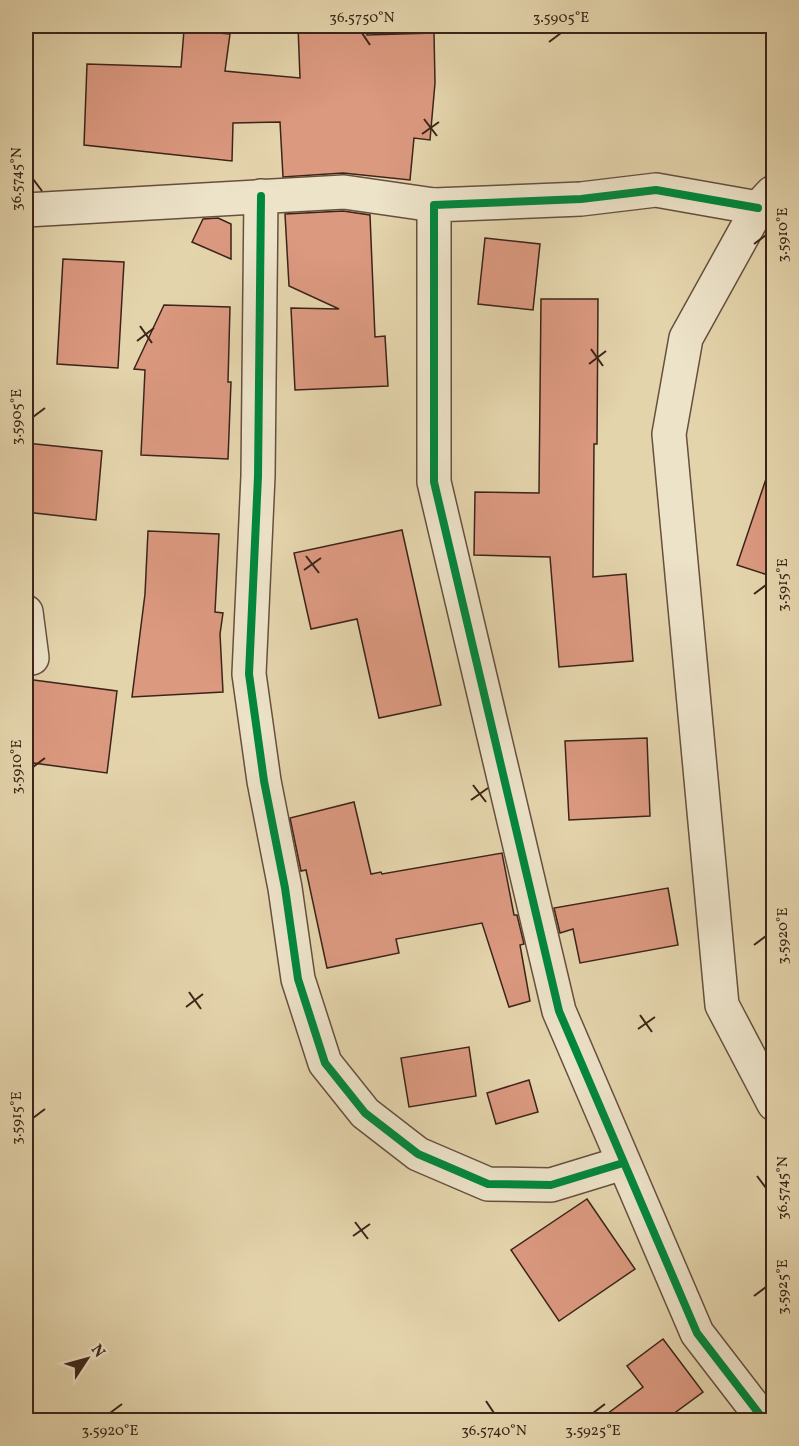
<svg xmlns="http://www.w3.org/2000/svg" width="799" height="1446" viewBox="0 0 799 1446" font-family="Vollkorn,serif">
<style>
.building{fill:#db9980;stroke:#3c2419;stroke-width:1.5}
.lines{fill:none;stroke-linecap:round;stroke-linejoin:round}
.minor-casing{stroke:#66503e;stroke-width:36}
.minor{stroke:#ede3c9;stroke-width:33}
.cycleway-casing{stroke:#ede3c9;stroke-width:11}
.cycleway{stroke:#00873e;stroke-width:8}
.ticks{fill:none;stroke:#3c2419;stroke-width:2}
.neatline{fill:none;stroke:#3c2419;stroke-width:2}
.ticks-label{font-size:15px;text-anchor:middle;fill:#3c2419}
</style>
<rect width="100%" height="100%" fill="#e4d4ac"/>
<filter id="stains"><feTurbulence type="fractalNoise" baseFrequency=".00333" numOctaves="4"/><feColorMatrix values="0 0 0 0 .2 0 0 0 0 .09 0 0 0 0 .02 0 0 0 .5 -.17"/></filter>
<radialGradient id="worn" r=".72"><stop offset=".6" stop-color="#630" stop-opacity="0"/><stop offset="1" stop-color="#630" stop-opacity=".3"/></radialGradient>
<g class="building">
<path d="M298,26h68l1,9 67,-2 1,50 -5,57 -16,-2 -4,42 -67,-7 -60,4 -3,-55 -47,1 -1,38 -148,-16 3,-81 94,3 3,-37 46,4 -5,37 75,7z"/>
<path d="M343,211l27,4 5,122 10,-1 3,50 -93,4 -4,-82 48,1 -50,-23 -4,-72z"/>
<path d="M218,218l13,6v35l-39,-17 11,-23z"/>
<path d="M485,238l55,6 -7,66 -55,-6z"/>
<path d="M63,259l61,3 -6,106 -61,-4z"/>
<path d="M541,299h57l-1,145h-3l-1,133 33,-3 7,87 -74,6 -9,-110 -76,-2 1,-63 64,1z"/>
<path d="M164,305l66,2 -2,75h3l-3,77 -87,-4 4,-85 -11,-1z"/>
<path d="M26,443l76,8 -6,69 -70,-8z"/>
<path d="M768,473l6,1v103l-37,-12z"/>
<path d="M402,530l39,175 -62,13 -22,-99 -46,10 -17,-76z"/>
<path d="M148,531l71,3 -4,78 8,1 -3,21 3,58 -91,5 13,-103z"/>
<path d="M26,679l91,12 -10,82 -81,-11z"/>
<path d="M647,738l3,78 -81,4 -4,-79z"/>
<path d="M354,802l17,72 10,-2 1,2 120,-21 12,62h3l7,29 -4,1 10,56 -21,6 -27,-84 -86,16 3,14 -72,15 -21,-98 -5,1 -11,-53z"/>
<path d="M668,888l10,57 -98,18 -7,-34 -13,4 -6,-25z"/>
<path d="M469,1047l7,49 -67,11 -8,-49z"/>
<path d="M529,1080l9,32 -42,12 -9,-31z"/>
<path d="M587,1199l48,70 -76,52 -48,-71z"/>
<path d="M663,1339l40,53 -38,28h-66l44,-33 -16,-21z"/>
</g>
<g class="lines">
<g class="minor-casing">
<g id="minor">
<path d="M772,193l-14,15 -72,130 -17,96 53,571 52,99"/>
<path d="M261,196l-3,280 -9,198 15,107 21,107 13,91 27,84 40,50 53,41 70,30 63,1 72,-22"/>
<path d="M758,208l-102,-18 -75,9 -147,6v277l125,529 138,322 67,87"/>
<path d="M26,210l318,-18 90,13"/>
<path d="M26,612l6,46"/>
</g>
</g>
<use href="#minor" class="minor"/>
<g class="cycleway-casing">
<g id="cycleway">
<path d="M261,196l-3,280 -9,198 15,107 21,107 13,91 27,84 40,50 53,41 70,30 63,1 72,-22"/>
<path d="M758,208l-102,-18 -75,9 -147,6v277l125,529 138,322 67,87"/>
</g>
</g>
<use href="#cycleway" class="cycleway"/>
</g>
<path class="ticks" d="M362,33l8,12M549,42l12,-9M424,119l13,17M422,134l17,-12M33,179l9,12M754,244l12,-9M140,326l12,17M137,341l17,-13M591,349l12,17M589,364l17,-13M33,417l12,-9M306,556l13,17M304,570l17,-12M754,594l12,-9M33,767l12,-9M473,785l13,17M471,800l17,-12M754,945l12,-9M189,992l12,17M186,1007l17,-13M640,1015l12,17M638,1029l17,-12M33,1118l12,-9M757,1176l9,12M355,1222l13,17M353,1236l17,-12M754,1296l12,-9M486,1401l8,12M110,1413l12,-9M593,1413l12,-9"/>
<rect width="799" height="1446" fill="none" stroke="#e4d4ac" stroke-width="66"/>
<g transform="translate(87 1359) rotate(54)" stroke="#ede3c9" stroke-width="4.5" paint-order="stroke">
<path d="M0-4.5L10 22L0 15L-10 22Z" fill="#3c2419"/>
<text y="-9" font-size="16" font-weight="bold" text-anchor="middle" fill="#3c2419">N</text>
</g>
<rect x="33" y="33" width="733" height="1380" class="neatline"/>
<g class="ticks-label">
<text x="362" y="22">36.5750°N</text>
<text x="561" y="22">3.5905°E</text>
<text transform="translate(16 179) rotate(-90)" y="5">36.5745°N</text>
<text transform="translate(782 235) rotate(-90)" y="5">3.5910°E</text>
<text transform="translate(16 417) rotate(-90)" y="5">3.5905°E</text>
<text transform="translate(782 585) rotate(-90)" y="5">3.5915°E</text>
<text transform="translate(16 767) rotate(-90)" y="5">3.5910°E</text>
<text transform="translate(782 936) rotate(-90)" y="5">3.5920°E</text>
<text transform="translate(16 1118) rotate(-90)" y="5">3.5915°E</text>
<text transform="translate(782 1188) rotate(-90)" y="5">36.5745°N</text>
<text transform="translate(782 1287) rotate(-90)" y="5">3.5925°E</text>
<text x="110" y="1435">3.5920°E</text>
<text x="494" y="1435">36.5740°N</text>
<text x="593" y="1435">3.5925°E</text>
</g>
<rect width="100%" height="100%" filter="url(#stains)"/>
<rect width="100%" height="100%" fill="url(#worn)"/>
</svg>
